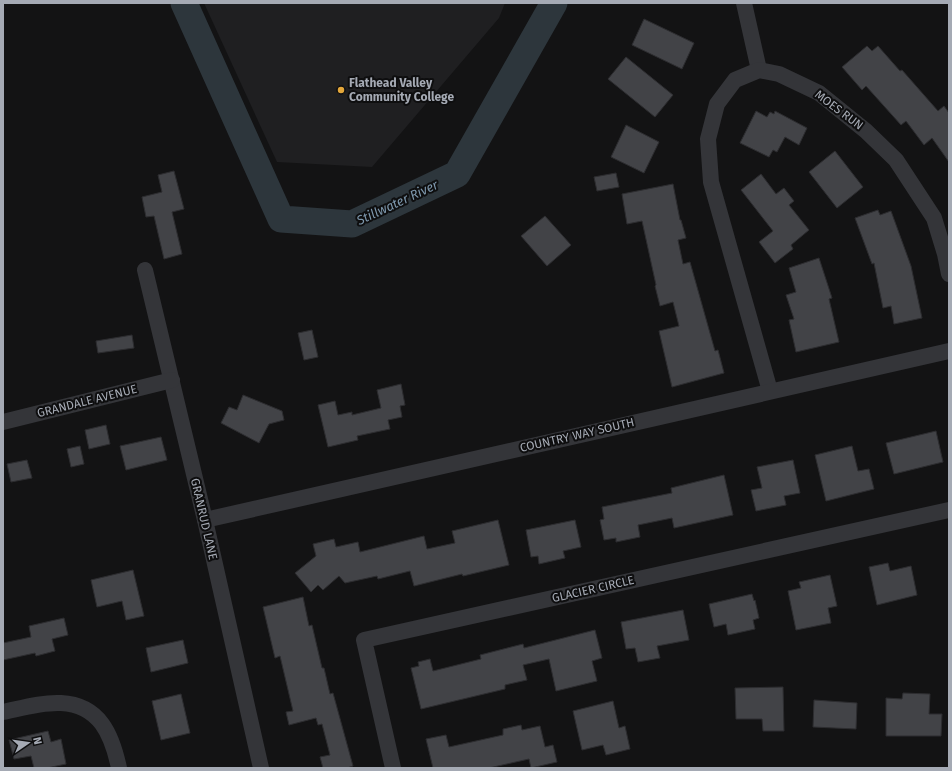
<svg xmlns="http://www.w3.org/2000/svg" width="952" height="771" viewBox="0 0 952 771" font-family="'Fira Sans',sans-serif">
<style>
.built{fill:#1f1f21}
.lines{fill:none;stroke-linecap:round;stroke-linejoin:round}
.river{stroke:#2d363c;stroke-width:27}
.building{fill:#424347;stroke:#2d2d30}
.street{stroke:#343539;stroke-width:16}
.poi-dot{fill:#e4a73b;stroke:#0e0e0f;stroke-width:1.5}
.labels{text-anchor:middle;stroke-width:4;stroke-linejoin:round;paint-order:stroke}
.poi-label{font-size:12px;font-weight:bold;fill:#a5aab4;stroke:#0e0e0f;text-anchor:start}
.street-label{font-size:12px;fill:#a5aab4;stroke:#0e0e0f}
.water-label{font-size:13px;font-style:italic;fill:#7e98ad;stroke:#0e0e0f}
</style>
<rect width="100%" height="100%" fill="#131314"/>
<path class="built" d="M204,3h301l-6,15 -127,149 -95,-5z"/>
<g class="lines">
<path class="river" d="M184,3l97,216 71,5 105,-50 97,-171"/>
</g>
<g class="building">
<path d="M644,19l50,24 -12,26 -50,-24z"/>
<path d="M867,46l5,5 6,-5 22,25 2,-1 36,41 6,-5 5,7v49l-17,-24 -8,7 -18,-24 -5,4 -35,-39 -4,4 -20,-23z"/>
<path d="M626,57l47,38 -18,22 -47,-38z"/>
<path d="M756,111l11,6 3,-5 4,2 1,-3 32,17 -8,17 -14,-8 -8,15 -4,-2 -4,7 -29,-14z"/>
<path d="M626,125l33,17 -15,31 -33,-16z"/>
<path d="M835,151l28,36 -26,21 -28,-36z"/>
<path d="M174,171l10,38 -12,3 10,42 -18,5 -10,-43 -8,1 -4,-20 20,-5 -4,-17z"/>
<path d="M616,173l3,14 -22,4 -3,-14z"/>
<path d="M761,174l15,20 8,-6 10,13 -5,4 20,25 -18,15 2,4 -18,14 -16,-21 14,-11 -32,-41z"/>
<path d="M673,184l7,36h1l5,18 -8,2 5,24 7,-2 25,89 3,-1 6,23 -52,14 -13,-56 20,-5 -6,-24 -13,4 -5,-20 1,-1 -14,-64 -15,3 -5,-30z"/>
<path d="M878,210l2,5 11,-4 20,55 11,52 -28,6 -3,-18 -8,2 -9,-45 -2,1 -17,-46z"/>
<path d="M545,216l26,29 -24,21 -26,-30z"/>
<path d="M819,258l13,40 -3,1 10,43 -43,10 -7,-32 5,-1 -8,-24 10,-3 -7,-24z"/>
<path d="M312,330l6,27 -14,3 -6,-27z"/>
<path d="M132,335l2,13 -36,5 -2,-12z"/>
<path d="M401,384l4,21 -5,1 2,11 -14,3 2,9 -33,7 1,4 -30,7 -10,-42 17,-4 3,14 14,-3v3l29,-7 -4,-18z"/>
<path d="M243,395l39,16 2,9 -15,4 -10,19 -38,-20 8,-16 8,3z"/>
<path d="M106,425l4,19 -21,5 -4,-19z"/>
<path d="M936,431l7,31 -49,12 -8,-31z"/>
<path d="M161,437l6,23 -41,10 -6,-24z"/>
<path d="M80,446l4,18 -13,3 -4,-18z"/>
<path d="M852,446l6,25 11,-2 5,20 -48,12 -11,-46z"/>
<path d="M27,460l5,18 -21,4 -4,-18z"/>
<path d="M793,460l7,33 -16,3 2,9 -30,6 -5,-21 11,-2 -5,-21z"/>
<path d="M724,475l9,40 -59,13 -2,-10 -34,7 2,12 -24,5v-4l-12,2 -4,-20 4,-1 -2,-12 70,-14 -1,-5z"/>
<path d="M498,520l11,45 -46,11 -1,-2 -48,12 -4,-15 -32,8 -1,-3 -32,7 -6,-7 -16,14 -5,-5 -7,7 -16,-19 21,-17 -3,-12 21,-5 2,8 22,-5 2,10 64,-16 3,13 28,-6 -3,-12z"/>
<path d="M575,520l6,27 -18,4 2,7 -26,6 -1,-8 -7,1 -5,-27z"/>
<path d="M888,563l2,8 21,-5 6,29 -40,10 -8,-38z"/>
<path d="M133,570l11,46 -18,4 -4,-19 -25,6 -6,-27z"/>
<path d="M830,575l7,31 -9,2 3,15 -35,7 -8,-39 13,-3 -2,-6z"/>
<path d="M752,594l2,7 1,-1 4,18 -6,2 2,9 -27,6 -2,-11 -12,3 -5,-23z"/>
<path d="M303,597l6,29 3,-1 10,43h2l6,26 3,-1 20,73 -6,2h-24l-3,-11 10,-2 -8,-31 -4,1 -2,-7 -27,7 -3,-13 7,-1 -13,-55 -5,2 -12,-51z"/>
<path d="M683,610l6,30 -32,6 3,12 -22,4 -3,-14 -9,1 -5,-27z"/>
<path d="M64,618l4,17 -16,4 3,12 -19,5 -1,-3 -32,7v-17l28,-6 -2,-11z"/>
<path d="M595,630l7,28 -10,3 5,20 -41,10 -7,-32 -26,6 4,15 -22,5v4l-84,20 -10,-41 8,-2 -1,-4 12,-3 3,12 48,-12 -1,-4 43,-11 1,4z"/>
<path d="M183,640l5,23 -37,9 -5,-24z"/>
<path d="M783,687l1,44h-21l-1,-12h-26l-1,-31z"/>
<path d="M903,693l27,1 -1,20h13l-1,22h-55v-38l16,1z"/>
<path d="M181,694l9,39 -29,7 -9,-39z"/>
<path d="M814,700l43,3 -1,26 -43,-2z"/>
<path d="M613,701l6,27 6,-2 5,23 -24,6 -3,-10 -21,5 -9,-39z"/>
<path d="M521,725l1,5 18,-4 5,21 8,-2 4,17 -26,6 -2,-9 -40,9h-56l-7,-29 20,-4 3,12 54,-12v-6z"/>
<path d="M48,731l3,11 10,-3 5,25 -19,4h-13l-3,-12 -17,3 -5,-19z"/>
</g>
<g class="lines">
<g class="street">
<path d="M744,3l15,67"/>
<path d="M145,270l60,250 56,248"/>
<path d="M770,391l-59,-209 -3,-43 9,-35 18,-24 24,-10 20,4 40,19 47,38 30,29 38,58 11,36 4,20"/>
<path d="M3,422l169,-42"/>
<path d="M205,520c248,-55 496,-113 744,-169"/>
<path d="M3,712c19,-4 39,-10 58,-9 39,2 51,32 58,65"/>
<path d="M393,768l-29,-128 585,-130"/>
</g>
</g>
<circle class="poi-dot" cx="341" cy="90" r="4"/>
<g class="labels">
<g class="poi-label">
<text x="349" y="87">Flathead Valley<tspan x="349" dy="14">Community College</tspan></text>
</g>
<g class="street-label">
<text transform="translate(839 110) rotate(37)" y="4">MOES RUN</text>
<text transform="translate(87 401) rotate(-14)" y="4">GRANDALE AVENUE</text>
<text transform="translate(577 435) rotate(-13)" y="4">COUNTRY WAY SOUTH</text>
<text transform="translate(204 519) rotate(77)" y="4">GRANRUD LANE</text>
<text transform="translate(593 589) rotate(-13)" y="4">GLACIER CIRCLE</text>
</g>
<g class="water-label">
<text transform="translate(397 202) rotate(-25)" y="5">Stillwater River</text>
</g>
</g>
<rect width="952" height="771" fill="none" stroke="#a5aab4" stroke-width="8"/>
<g transform="translate(28 743) rotate(77)" stroke="#0e0e0f" stroke-width="3" paint-order="stroke">
<path d="M0-3L7 15L0 10L-7 15Z" fill="#a5aab4"/>
<text y="-6" font-size="11" font-weight="bold" text-anchor="middle" fill="#a5aab4">N</text>
</g>
</svg>
